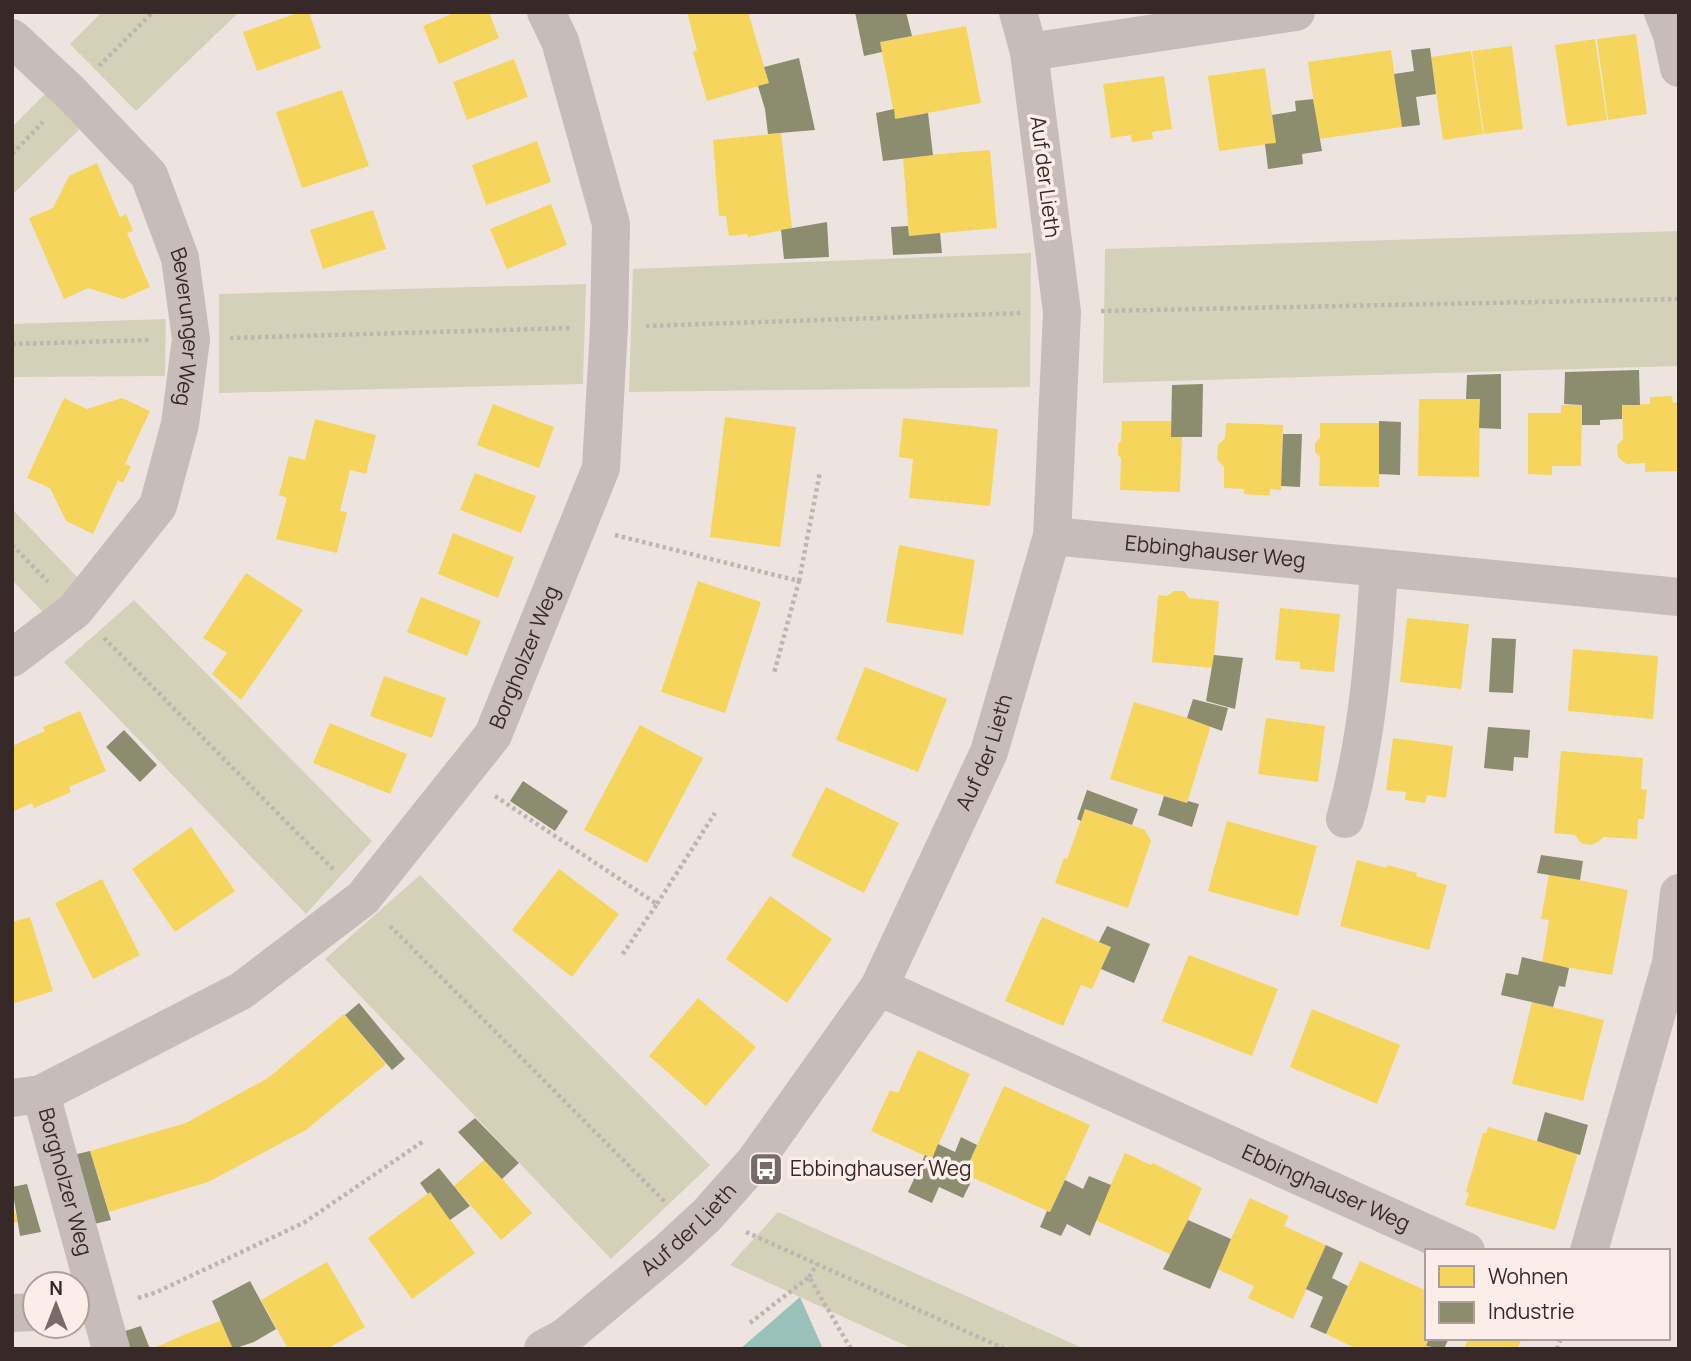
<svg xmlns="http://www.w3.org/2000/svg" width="1691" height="1361" viewBox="0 0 1691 1361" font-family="Manrope,sans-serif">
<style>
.green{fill:#d3d2b9}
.water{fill:#9ac1b9}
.homes{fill:#f6d55c}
.industry{fill:#8c8c6e}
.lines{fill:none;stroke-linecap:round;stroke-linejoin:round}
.path{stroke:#bfb4b1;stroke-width:4.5;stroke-dasharray:3.5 3.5;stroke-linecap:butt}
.minor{stroke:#c6bcb9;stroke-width:38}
.labels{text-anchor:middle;stroke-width:7;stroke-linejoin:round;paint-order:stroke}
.street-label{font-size:21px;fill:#372927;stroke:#fbede7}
.poi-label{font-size:21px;fill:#372927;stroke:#fbede7;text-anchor:start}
</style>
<rect width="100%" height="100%" fill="#ede4e0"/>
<g class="green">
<path d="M102,12h137l-103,99 -66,-67z"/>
<path d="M51,88l37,33 -76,74v-68z"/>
<path d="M1679,231v135l-576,17 2,-134z"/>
<path d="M1031,253l-1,134 -401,5 4,-123z"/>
<path d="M586,284l-3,100 -364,9v-99z"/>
<path d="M166,319l-1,57 -153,1v-53z"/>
<path d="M12,509l67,70 -35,34 -32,-33z"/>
<path d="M134,600l238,241 -66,73 -242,-252z"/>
<path d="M420,875l290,290 -99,94 -286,-300z"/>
<path d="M778,1212l307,137h-172l-183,-84z"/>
</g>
<path class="water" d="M800,1297l23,52h-83z"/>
<g class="homes">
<path d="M300,12h9l12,36 -64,23 -14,-39z"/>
<path d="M456,12h33l10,26 -60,26 -16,-38z"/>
<path d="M687,12h61l21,71 -62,18 -14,-49 4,-2z"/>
<path d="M966,26l15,77 -86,16 -15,-77z"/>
<path d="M1636,34l11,80 -39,6 -11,-81z"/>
<path d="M1595,39l12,81 -40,6 -12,-81z"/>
<path d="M1512,46l11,83 -39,5 -12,-83z"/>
<path d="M1391,50l11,77 -83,12 -11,-77z"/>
<path d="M1471,51l12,83 -40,6 -12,-83z"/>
<path d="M514,59l14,38 -61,23 -14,-38z"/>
<path d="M1265,68l11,75 -57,8 -11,-75z"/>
<path d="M1164,76l8,53 -20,3 1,7 -21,3 -1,-7 -20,3 -8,-54z"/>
<path d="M342,90l27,76 -67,22 -26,-76z"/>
<path d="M781,133l11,95 -44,9 -1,-3 -18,2 -3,-20h-7l-6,-76z"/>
<path d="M537,141l14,41 -65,23 -14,-40z"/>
<path d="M990,150l7,78 -88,8 -6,-79z"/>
<path d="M97,163l23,54 6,-3 7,17 -6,2 23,54 -27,12 -35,-11 -24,11 -35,-81 24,-10 16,-32z"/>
<path d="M551,204l16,41 -60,24 -17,-40z"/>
<path d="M373,210l13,39 -63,20 -13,-39z"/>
<path d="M1672,396l1,7h6v68l-34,1v-9l-19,1 -8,-7 -1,-12 6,-6 -1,-34 28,-1v-7z"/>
<path d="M64,398l23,11 35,-11 28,13 -25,53 6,2 -8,17 -5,-3 -25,54 -27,-13 -16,-33 -23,-10z"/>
<path d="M1419,399h61l-1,78 -61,-1z"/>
<path d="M493,404l61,23 -15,41 -62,-23z"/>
<path d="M1561,405h21l-1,61h-29v9l-24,-1v-61h33z"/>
<path d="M725,417l71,10 -16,120 -70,-10z"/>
<path d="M903,418l95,11 -8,77 -81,-8 4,-39 -14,-2z"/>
<path d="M315,419l61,16 -10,39 -16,-4 -10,41 7,1 -10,41 -61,-14 11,-41 -8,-3 10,-39 16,4z"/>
<path d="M1122,421h49v16h11l-2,55 -60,-2 1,-32 -3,-3v-11l3,-3z"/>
<path d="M1226,423l57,2 -2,65 -11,-1v6h-13l-13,-1v-5l-20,-1v-21l-7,-8 1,-14 7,-7z"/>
<path d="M1320,423h61l-2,64 -60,-1 1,-29 -5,-5v-9l5,-5z"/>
<path d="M475,473l61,23 -15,37 -61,-23z"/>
<path d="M453,533l61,24 -16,41 -60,-24z"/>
<path d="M899,545l76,15 -12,75 -77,-13z"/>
<path d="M246,573l57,37 -62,90 -29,-26 15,-21 -24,-15z"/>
<path d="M698,581l63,21 -36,111 -64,-21z"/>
<path d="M1174,591h10l5,7 30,3 -6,67 -61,-6 6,-67 9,1z"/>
<path d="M421,597l60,24 -14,35 -60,-24z"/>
<path d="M1280,608l60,6 -6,58 -34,-3v-7l-25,-2z"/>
<path d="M1407,618l62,6 -8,65 -61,-7z"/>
<path d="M1573,649l85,7 -5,63 -85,-8z"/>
<path d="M865,667l82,32 -29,73 -82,-32z"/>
<path d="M384,676l62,22 -14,40 -62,-22z"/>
<path d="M1134,702l77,23 -24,78 -77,-24z"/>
<path d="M80,711l26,60 -37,16 2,5 -37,16 -2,-5 -20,9v-66l33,-15 -2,-4z"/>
<path d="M1266,718l59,8 -7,56 -60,-8z"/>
<path d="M330,723l77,31 -17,40 -77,-31z"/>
<path d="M640,725l63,33 -56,105 -63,-33z"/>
<path d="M1393,738l60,8 -7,52 -19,-3 -2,8 -20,-3 1,-8 -20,-2z"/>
<path d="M1561,751l82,7 -2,31 6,1 -2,19 -1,10h-6l-1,20 -34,-2 -5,5 -8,3 -9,-2 -6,-8 -21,-2z"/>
<path d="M826,787l73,36 -35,70 -73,-37z"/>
<path d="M1085,809l60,21 6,11 -23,67 -73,-25 9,-25 3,1z"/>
<path d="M1227,821l90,25 -19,70 -90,-25z"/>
<path d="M191,827l44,64 -60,41 -43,-63z"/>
<path d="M1357,860l30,8v-3l30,8 -1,3 31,9 -18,65 -89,-24z"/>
<path d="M559,869l60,45 -47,63 -60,-47z"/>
<path d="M1549,874l79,16 -16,85 -70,-12 7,-43 -8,-1z"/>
<path d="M102,879l38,76 -47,24 -38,-76z"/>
<path d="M770,896l62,43 -45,64 -61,-44z"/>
<path d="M30,917l23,74 -41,13v-82z"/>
<path d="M1042,917l69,30 -19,42 -11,-4 -18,41 -58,-25z"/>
<path d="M1189,955l89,34 -26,67 -90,-35z"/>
<path d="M698,998l58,49 -50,59 -57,-50z"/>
<path d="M1532,1002l72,18 -21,81 -71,-17z"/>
<path d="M1312,1009l88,36 -23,59 -87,-37z"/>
<path d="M344,1014l42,50 -80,66 -98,52 -99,30 -19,-61 96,-28 27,-15 55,-30z"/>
<path d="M918,1050l52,24 -38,85 -61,-28 19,-41 8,3z"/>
<path d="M1004,1086l86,39 -40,87 -86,-38z"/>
<path d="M1488,1127l90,26 -23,77 -90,-25 4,-12 -3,-1 17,-59h3z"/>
<path d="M1125,1153l26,12 2,-2 49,25 -30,67 -77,-35z"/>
<path d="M485,1159l47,54 -31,27 -47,-54z"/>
<path d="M430,1192l45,61 -63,46 -44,-61z"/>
<path d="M1250,1198l39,18 -5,10 42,19 -33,74 -45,-21 6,-12 -37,-17z"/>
<path d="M12,1203l6,19 -6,1z"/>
<path d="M1360,1261l67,30v47h2l-4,11h-68l-31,-15z"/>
<path d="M327,1262l38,65 -38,22h-39l-27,-49z"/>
<path d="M222,1320l11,29h-81l34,-15z"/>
<path d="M1469,1338h49l3,2 -4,9h-53z"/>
</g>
<g class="industry">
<path d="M855,12h51l6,24 -32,6 2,10 -18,4z"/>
<path d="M1430,48l6,46 -20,3 4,28 -18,2 -8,-53 20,-3 -3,-21z"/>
<path d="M799,58l16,72 -47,4 -3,-25 -7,-23 11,-3 -5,-16z"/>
<path d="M1313,99l9,52 -20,3 1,10 -35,5 -3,-25 11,-1 -4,-28 24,-4 -1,-10z"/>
<path d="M894,109l1,10 33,-6 5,42 -50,6 -7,-48z"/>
<path d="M827,222l2,35 -45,2 -3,-29z"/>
<path d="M908,226l1,10 31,-3 2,20 -49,2 -2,-28z"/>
<path d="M1639,370l1,35h-18v14l-22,1v5h-18v-20l-18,-1 1,-32z"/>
<path d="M1501,374v55l-22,-1 1,-29h-14l1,-24z"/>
<path d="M1203,384l-1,53h-31l1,-52z"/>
<path d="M1379,421l22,1 -1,53 -21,-1z"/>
<path d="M1283,434h19l-2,53 -19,-1z"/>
<path d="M1492,638l24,1 -3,54 -24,-1z"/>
<path d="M1214,655l29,3 -8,51 -29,-8z"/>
<path d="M1193,699l35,9 -6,23 -35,-13z"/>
<path d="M1488,727l42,3 -2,28 -14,-1 -1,14 -29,-3z"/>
<path d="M124,730l33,35 -17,17 -34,-35z"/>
<path d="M523,781l45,30 -13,20 -45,-30z"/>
<path d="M1087,790l51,19 -6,16 -47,-16 -4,12 -4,-2z"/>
<path d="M1164,796l23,7 1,-2 11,3 -7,23 -34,-12z"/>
<path d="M1541,855l42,6 -3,19 -43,-7z"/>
<path d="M1107,926l43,18 -16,39 -33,-14 10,-22 -12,-5z"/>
<path d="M1522,957l47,11 -4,19 -6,-1 -6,21 -52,-12 5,-22 12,2z"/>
<path d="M359,1003l46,56 -13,11 -47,-55z"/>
<path d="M1545,1112l43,13 -8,30 -43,-14z"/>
<path d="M475,1118l44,45 -17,16 -44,-47z"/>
<path d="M961,1137l16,8 -13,29 9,4 -10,20 -24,-11 -7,16 -24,-11 17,-37 7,4 6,-15 17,8z"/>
<path d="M90,1151l21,69 -17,4 -21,-69z"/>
<path d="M439,1168l31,38 -20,14 -20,-28 -2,2 -8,-11z"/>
<path d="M1089,1176l22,9 -21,51 -23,-12 -6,12 -21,-9 7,-16 3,1 15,-32 18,9z"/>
<path d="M27,1184l14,48 -21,4 -8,-49z"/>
<path d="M1188,1220l43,19 -21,50 -47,-20z"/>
<path d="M1326,1245l17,8 -11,25 16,8 -22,48 -16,-7 13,-30 -17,-8z"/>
<path d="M250,1281l26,48 -22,13 -21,7 -21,-48z"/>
<path d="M141,1326l9,23h-20l-5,-18z"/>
<path d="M1429,1338h20l-5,11 -18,-3z"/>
</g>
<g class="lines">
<g class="path">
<path d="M99,66l54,-54"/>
<path d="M12,154l31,-32"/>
<path d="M1101,311l578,-12"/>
<path d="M646,326l376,-13"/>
<path d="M230,338l341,-10"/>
<path d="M12,344l139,-4"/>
<path d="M615,535l184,46 -25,92"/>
<path d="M12,545l36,37"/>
<path d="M799,581l21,-109"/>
<path d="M104,638l230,232"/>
<path d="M495,796l162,108 -35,51"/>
<path d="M657,904l58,-91"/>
<path d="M390,926l275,276"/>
<path d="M746,1232l259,117"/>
<path d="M809,1277l8,-13"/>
<path d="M138,1298l19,-6 148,-70 120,-82"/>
<path d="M750,1323l59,-46 42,72"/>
<path d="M1557,1349l4,-11"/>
</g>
<g class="minor">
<path d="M1663,12l9,23 7,33"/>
<path id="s1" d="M12,38l59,55 78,82 31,83 11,81 -11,85 -22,82 -83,104 -63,48"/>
<path d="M1029,52l267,-40"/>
<path id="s2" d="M1052,536l627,61"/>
<path d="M1345,819c23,-83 29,-166 34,-251"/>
<path id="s3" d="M879,987l587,264"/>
<path id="s4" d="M41,1094l70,255"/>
<path id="s5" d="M12,1098l29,-4 200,-103 122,-93 130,-163 108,-267 8,-141 2,-103 -51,-183 -14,-29"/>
<path d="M1589,1251l82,-288 8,-70"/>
<path d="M12,1313l23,-1"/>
<path id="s6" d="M543,1349l22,-12 103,-86 39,-36 48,-54 124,-174 110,-235 63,-216 10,-224 -33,-260 -11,-40"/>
</g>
</g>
<defs>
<g id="bus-square" transform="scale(1.75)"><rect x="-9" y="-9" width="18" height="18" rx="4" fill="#776a68" stroke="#fbede7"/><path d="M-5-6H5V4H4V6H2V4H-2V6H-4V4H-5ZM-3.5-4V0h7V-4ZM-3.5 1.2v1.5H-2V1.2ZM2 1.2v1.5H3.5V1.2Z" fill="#fff"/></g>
</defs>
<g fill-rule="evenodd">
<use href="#bus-square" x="766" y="1169"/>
</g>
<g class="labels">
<g class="street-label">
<text transform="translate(1045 177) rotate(83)" y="7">Auf der Lieth</text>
<text dy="7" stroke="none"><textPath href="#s1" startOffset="352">Beverunger Weg</textPath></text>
<text dy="7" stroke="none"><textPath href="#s2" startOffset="164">Ebbinghauser Weg</textPath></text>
<text dy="7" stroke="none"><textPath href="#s5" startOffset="700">Borgholzer Weg</textPath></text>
<text dy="7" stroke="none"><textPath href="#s6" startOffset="756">Auf der Lieth</textPath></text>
<text dy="7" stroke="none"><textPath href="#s4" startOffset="91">Borgholzer Weg</textPath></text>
<text dy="7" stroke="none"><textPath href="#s3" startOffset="490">Ebbinghauser Weg</textPath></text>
<text dy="7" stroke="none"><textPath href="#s6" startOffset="189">Auf der Lieth</textPath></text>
</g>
<g class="poi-label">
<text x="790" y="1176">Ebbinghauser Weg</text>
</g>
</g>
<rect width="1691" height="1361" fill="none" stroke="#372927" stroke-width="28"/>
<rect x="1425" y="1249" width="245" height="91" fill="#fbede7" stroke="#ad9f9a" stroke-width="2"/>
<rect x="1439" y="1266" width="35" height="21" fill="#f6d55c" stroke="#ad9f9a" stroke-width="2"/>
<text x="1488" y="1284" font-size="21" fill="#372927">Wohnen</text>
<rect x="1439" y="1302" width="35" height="21" fill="#8c8c6e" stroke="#ad9f9a" stroke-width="2"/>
<text x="1488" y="1319" font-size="21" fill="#372927">Industrie</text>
<g transform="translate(56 1305)"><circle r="33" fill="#fbede7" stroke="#ad9f9a" stroke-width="2"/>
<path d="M0-5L12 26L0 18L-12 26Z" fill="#776a68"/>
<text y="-10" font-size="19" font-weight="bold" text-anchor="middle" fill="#372927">N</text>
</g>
</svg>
